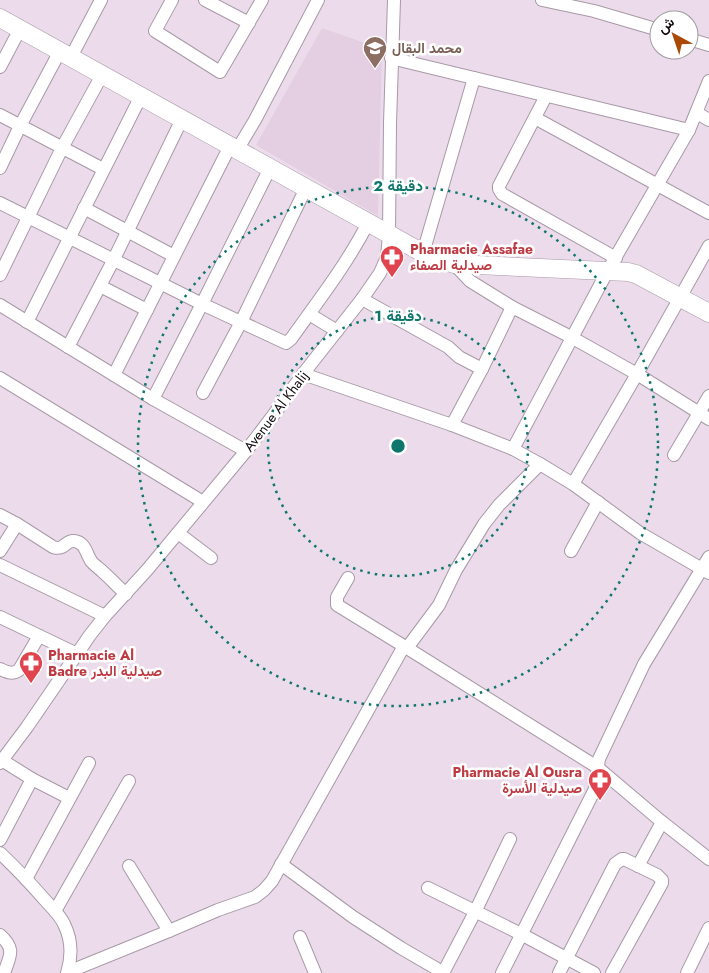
<svg xmlns="http://www.w3.org/2000/svg" width="709" height="973" viewBox="0 0 709 973" font-family="Jost,Vazirmatn,sans-serif">
<style>
.built{fill:#e4cee2}
.lines{fill:none;stroke-linecap:round;stroke-linejoin:round}
.street-casing{stroke:#a899a7;stroke-width:14}
.secondary-casing{stroke:#a899a7;stroke-width:19}
.street{stroke:#fff;stroke-width:12}
.secondary{stroke:#fff;stroke-width:18}
.ring{fill:none;stroke:#0f766e;stroke-width:2.5;stroke-dasharray:2.5 5}
.labels{text-anchor:middle;stroke-width:5;stroke-linejoin:round;paint-order:stroke}
.education-label{font-size:14px;font-weight:bold;fill:#785e54;stroke:#fff;text-anchor:start}
.health-label{font-size:14px;font-weight:bold;fill:#be3a42;stroke:#fff;text-anchor:start}
.street-label{font-size:14px;fill:#100a0f;stroke:#fff}
.centre{fill:#0f766e;stroke:#fff;stroke-width:2.5}
.ring-label{font-size:15px;text-anchor:middle;font-weight:bold;fill:#0f766e;stroke:#fff;stroke-width:5;stroke-linejoin:round;paint-order:stroke}
</style>
<rect width="100%" height="100%" fill="#ecdceb"/>
<path class="built" d="M322,28l60,21 -4,167 -122,-71z"/>
<g class="lines">
<g class="street-casing">
<g id="street">
<path d="M172,0l-17,31 65,41 42,-72"/>
<path d="M205,0l44,23"/>
<path d="M542,0l52,11 65,19"/>
<path d="M689,39l20,6"/>
<path d="M71,57l30,-57"/>
<path d="M391,58l298,72"/>
<path d="M0,67l20,-38"/>
<path d="M546,96l-47,90v3l3,5 114,64"/>
<path d="M697,113l12,7"/>
<path d="M0,115l103,54"/>
<path d="M535,118l174,95"/>
<path d="M237,150l18,-30 63,-120"/>
<path d="M0,168l20,-42 40,-75"/>
<path d="M0,203l202,101 84,39 5,-4c27,-38 56,-75 77,-116"/>
<path d="M84,208l90,48"/>
<path d="M423,253l51,-175"/>
<path d="M454,264l16,17 42,26 59,30 66,37 72,45"/>
<path d="M0,275l62,-127 40,-73"/>
<path d="M100,286l47,24"/>
<path d="M362,299l86,48 11,10 23,12"/>
<path d="M0,305l153,94 93,52"/>
<path d="M309,314l28,17"/>
<path d="M27,322l114,-226"/>
<path d="M68,347l46,-88 68,-140"/>
<path d="M303,374l149,51 61,24 27,15 33,20 67,49 69,40"/>
<path d="M114,375l116,-229"/>
<path d="M0,378l203,124"/>
<path d="M203,393l38,-71 65,-134"/>
<path d="M153,399l49,-95 68,-136"/>
<path d="M452,425l30,-56 30,-62"/>
<path d="M513,449l94,-177 82,-142 20,-49"/>
<path d="M674,455l35,-59"/>
<path d="M573,484l64,-110 72,-128"/>
<path d="M0,515l17,9"/>
<path d="M178,533l33,25"/>
<path d="M0,551l17,-27 36,23c12,4 12,-7 21,-6 11,1 12,12 17,20 3,4 8,7 12,11 8,7 15,15 23,22"/>
<path d="M571,551l27,-49"/>
<path d="M0,565l105,51"/>
<path d="M348,578l-11,19v8l70,43 190,119 65,55 47,37"/>
<path d="M0,617l77,37"/>
<path d="M407,648l32,-43 17,-35 28,-46 15,-19 41,-41"/>
<path d="M0,669c7,3 12,6 19,1l20,-34"/>
<path d="M0,759l32,20 37,19"/>
<path d="M0,763l27,-36 63,-92 15,-19 42,-46 99,-119 26,-34 31,-43 59,-75 18,-26 7,-16 2,-22 1,-112 4,-123"/>
<path d="M0,840l32,-61"/>
<path d="M0,853c16,15 31,31 45,47 7,8 15,15 19,24 8,16 8,33 3,49"/>
<path d="M281,864l72,53 48,31 43,25"/>
<path d="M129,866l40,65"/>
<path d="M638,866l24,-44"/>
<path d="M26,879l63,-116"/>
<path d="M428,888l93,46 73,39"/>
<path d="M55,911l74,-130"/>
<path d="M0,935c16,14 10,21 4,38"/>
<path d="M300,937l15,36"/>
<path d="M68,972l101,-41 49,-21 37,-13 9,-7 8,-9 132,-235"/>
<path d="M443,973l32,-61 35,-73"/>
<path d="M502,973l93,-184c3,-10 2,-20 4,-30l45,-95 65,-107"/>
<path d="M559,973l56,-109 7,-5h2l33,16 5,5v3l-50,90"/>
<path d="M687,973l22,-45"/>
</g>
</g>
<g class="secondary-casing">
<path id="secondary" d="M0,18l423,235 31,11 174,8 8,2 73,39"/>
</g>
<use href="#street" class="street"/>
<use href="#secondary" class="secondary"/>
</g>
<g class="ring">
<circle cx="398" cy="446" r="130"/>
<circle cx="398" cy="446" r="260"/>
</g>
<defs>
<g id="school-pin" transform="scale(1.25)"><path d="M0 17L-7.5 6A9.5 9.5 0 1 1 7.5 6Z" fill="#8d6e63" stroke="#fff"/><path d="M0-5L7-2L0 1L-7-2ZM-4 1L0 2.5L4 1V4Q0 6-4 4Z" fill="#fff"/></g>
<g id="pharmacy-pin" transform="scale(1.25)"><path d="M0 17L-7.5 6A9.5 9.5 0 1 1 7.5 6Z" fill="#e0444e" stroke="#fff"/><path d="M-2-6h4v4h4v4h-4v4h-4v-4h-4v-4h4Z" fill="#fff"/></g>
</defs>
<g fill-rule="evenodd">
<use href="#school-pin" x="375" y="48"/>
<use href="#pharmacy-pin" x="392" y="257"/>
<use href="#pharmacy-pin" x="31" y="663"/>
<use href="#pharmacy-pin" x="600" y="780"/>
</g>
<g class="labels">
<g class="education-label">
<text x="392" y="53">محمد البقال</text>
</g>
<g class="health-label">
<text x="410" y="254">Pharmacie Assafae<tspan x="410" dy="16">صيدلية الصفاء</tspan></text>
<text x="48" y="660">Pharmacie Al<tspan x="48" dy="16">Badre صيدلية البدر</tspan></text>
<text x="582" y="777" text-anchor="end">Pharmacie Al Ousra<tspan x="582" dy="16">صيدلية الأسرة</tspan></text>
</g>
<g class="street-label">
<text transform="translate(276 411) rotate(-53)" y="5">Avenue Al Khalij</text>
</g>
</g>
<circle cx="398" cy="446" r="8" class="centre"/>
<g class="ring-label">
<text x="398" y="191">2 دقيقة</text>
<text x="398" y="321">1 دقيقة</text>
</g>
<g transform="translate(674 35) rotate(320)"><circle r="24" fill="#ffffff" stroke="#9f9d9f"/>
<path d="M0-4L9 19L0 12L-9 19Z" fill="#aa4906"/>
<text y="-8" font-size="14" font-weight="bold" text-anchor="middle" fill="#100a0f">ش</text>
</g>
</svg>
